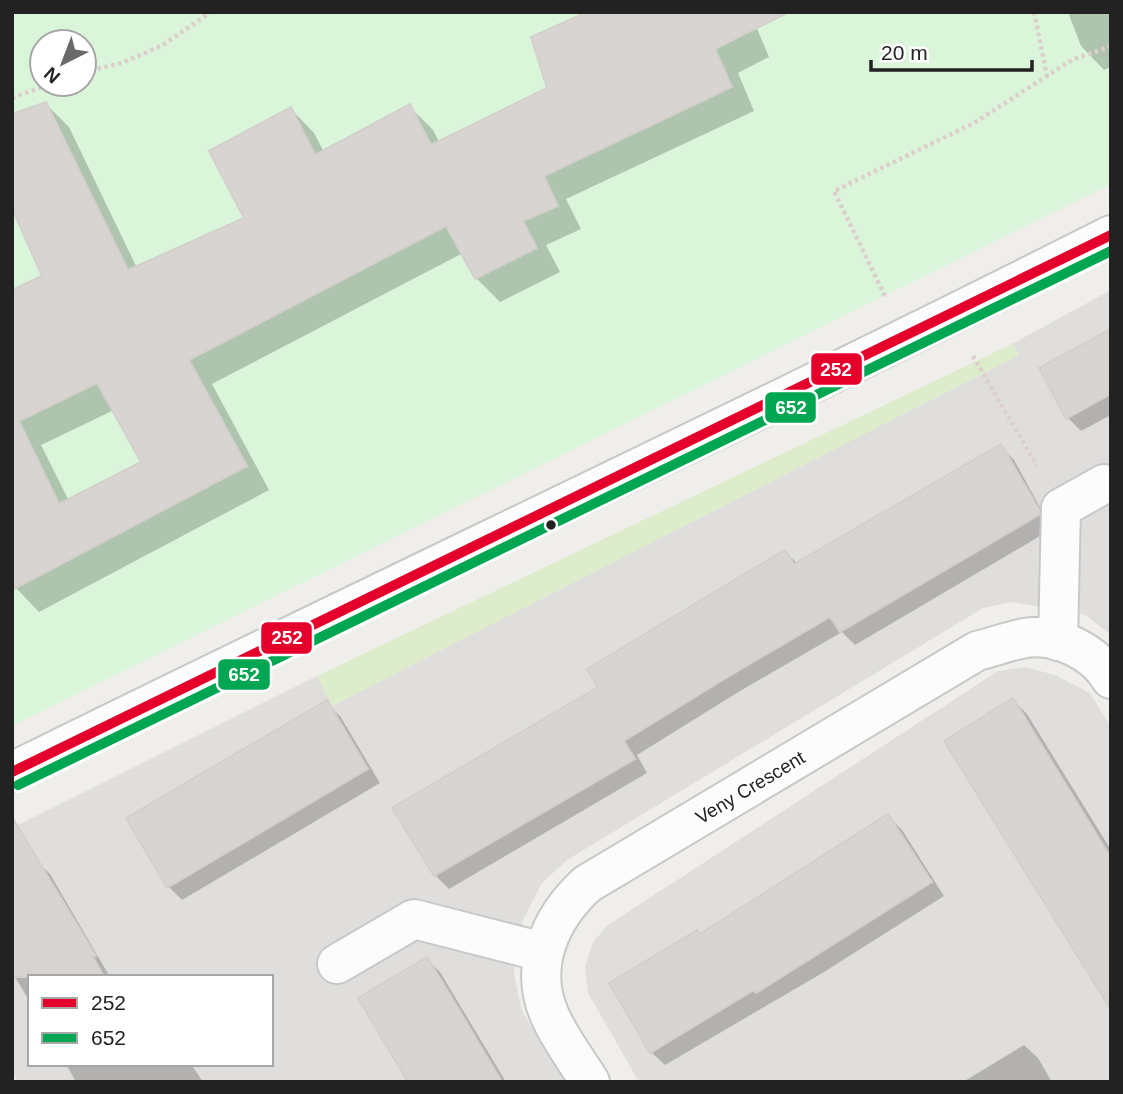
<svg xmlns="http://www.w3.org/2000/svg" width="1123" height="1094" viewBox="0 0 1123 1094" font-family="Arial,sans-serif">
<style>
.residential{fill:#dfdedc;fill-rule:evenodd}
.grass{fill:#ddeccb}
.park{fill:#daf5da;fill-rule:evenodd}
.shadow{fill:#0003;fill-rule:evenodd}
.building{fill:#d7d4d2;stroke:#d3d0cc;stroke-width:2;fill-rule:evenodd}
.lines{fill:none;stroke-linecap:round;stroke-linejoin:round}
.minor-casing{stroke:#c9c8c7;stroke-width:42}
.path{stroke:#dccecd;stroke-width:4.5;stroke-dasharray:3.5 3.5;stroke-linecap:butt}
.minor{stroke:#fdfcfc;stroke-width:38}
.bus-1-casing{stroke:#fff;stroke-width:16}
.bus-2-casing{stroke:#fff;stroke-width:16}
.bus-1{stroke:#e4002b;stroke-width:10}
.bus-2{stroke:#00a651;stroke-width:10}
.bus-dot{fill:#222;stroke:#fff;stroke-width:2.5}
.labels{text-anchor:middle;stroke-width:5;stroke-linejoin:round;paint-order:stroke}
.street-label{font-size:19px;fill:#222;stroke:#fff}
.line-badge{stroke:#fff;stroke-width:2.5}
.badge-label{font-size:19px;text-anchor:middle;font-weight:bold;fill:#fff}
</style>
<rect width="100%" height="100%" fill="#f0eeeb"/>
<g class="residential">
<path d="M1111,290v345l-27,-21 -72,-12 -29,6 -416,252 -25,23 -19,37 -8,30 -1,25 8,36 43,71h-547l-6,-11v-243l305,-152 16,29 686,-350 -7,-11zM30,977h241v87h-241z"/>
<path d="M1025,667l30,8 35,18 21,34v355h-472l-51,-89 -3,-26 8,-25 15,-17 390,-254z"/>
</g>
<path class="grass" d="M1012,344l7,11 -687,351 -15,-30z"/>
<path class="park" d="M12,12h1099v172l-1099,542zM42,42h42v42h-42z"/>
<g class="shadow">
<path d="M1068,12h43v55l-7,3 -23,-24z"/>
<path d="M753,19l16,38 -31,16 16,38 -188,88 15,30 -35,16 14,27 -60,30 -24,-24 -13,-25 -251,131 57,106 -230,122 -23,-24 -4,-296 32,-16 2,-172 23,23 68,141 110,-49 44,-110 23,24 10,19 85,-46 24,24 7,13zM114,410l29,53 -74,38 -28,-56z"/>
<path d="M1111,331v84l-30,16 -13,-13z"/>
<path d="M1000,446l14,14 38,69 -197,116 -13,-13 -102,59 -103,64 10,18 -198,116 -14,-14 165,-187 185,-136 13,12z"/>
<path d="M1013,700l14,14 84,136v154z"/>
<path d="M326,703l14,13 40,67 -198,117 -14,-14z"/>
<path d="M888,816l14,14 42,66 -120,76 -159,93 -14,-13 49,-117z"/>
<path d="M36,860l14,14 60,103h-80v25l-18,-30z"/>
<path d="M426,959l14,13 66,110h-96z"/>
<path d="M1024,1045l14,13 14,24h-89z"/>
<path d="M66,1064h125l12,18h-127z"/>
</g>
<g class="building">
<path d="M587,12h202l-74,37 17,38 -188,89 14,30 -35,15 14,27 -62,31 -29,-53 -257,134 58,106 -235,124v-300l30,-14 -30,-68v-94l34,-12 82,168 116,-52 -35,-67 82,-44 24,48 95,-51 21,41 116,-57 -16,-51zM97,383l44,79 -82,42 -40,-83z"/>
<path d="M1111,329v65l-45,25 -27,-51z"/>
<path d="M1001,444l38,65v6l-199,117 -10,-15 -104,61 -102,63 11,18 -201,117 -42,-68 206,-121 -11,-18 149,-90 49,-29 9,14z"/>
<path d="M1013,698l98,160v152l-167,-269z"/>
<path d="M327,700l41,69 -201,119 -41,-70z"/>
<path d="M888,814l44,68 -176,111 -2,-3 -104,63 -41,-70 88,-53 3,4z"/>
<path d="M12,817l84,139 -3,1 11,20h-92z"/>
<path d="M427,957l27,44 48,81h-94l-50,-84z"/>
</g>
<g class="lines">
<g class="minor-casing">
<g id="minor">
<path d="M1058,641l3,-133 43,-24"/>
<path d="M12,772c366,-181 735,-353 1099,-537"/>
<path d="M337,964l77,-45 129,33"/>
<path d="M590,1082c-13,-21 -30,-43 -40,-66 -22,-49 0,-98 37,-132l390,-233c16,-4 32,-10 48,-13 32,-5 70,14 86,41"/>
</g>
</g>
<g class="path">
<path d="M1034,12l13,64"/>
<path d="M84,72l38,-9 41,-18 48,-33"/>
<path d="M12,98l38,-14"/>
<path d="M885,296l-51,-105 140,-68 98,-63 39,-14"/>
<path d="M973,356l64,110"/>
</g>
<use href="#minor" class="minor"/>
<g class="bus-1-casing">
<path id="bus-1" d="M12,772l1099,-537"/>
</g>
<g class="bus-2-casing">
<path id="bus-2" d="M18,785l1093,-534"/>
</g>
<use href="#bus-1" class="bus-1"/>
<use href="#bus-2" class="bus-2"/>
</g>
<circle class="bus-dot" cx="551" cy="525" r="6"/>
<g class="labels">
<g class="street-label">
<text transform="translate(750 787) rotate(-31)" y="7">Veny Crescent</text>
</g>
</g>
<g class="line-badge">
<rect x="810" y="352" width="53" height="34" rx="7" fill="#e4002b"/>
<rect x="764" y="391" width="53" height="33" rx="7" fill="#00a651"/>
<rect x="260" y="621" width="53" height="34" rx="7" fill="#e4002b"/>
<rect x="217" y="658" width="54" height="33" rx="7" fill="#00a651"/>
</g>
<g class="badge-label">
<text x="836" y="376">252</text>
<text x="791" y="414">652</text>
<text x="287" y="644">252</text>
<text x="244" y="681">652</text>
</g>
<rect width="1123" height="1094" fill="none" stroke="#222222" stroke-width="28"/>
<rect x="28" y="975" width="245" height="91" fill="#ffffff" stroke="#a7a7a7" stroke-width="2"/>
<rect x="42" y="998" width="35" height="10" fill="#e4002b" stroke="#a7a7a7" stroke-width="2"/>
<text x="91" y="1010" font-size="21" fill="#222222">252</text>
<rect x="42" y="1033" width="35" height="10" fill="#00a651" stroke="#a7a7a7" stroke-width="2"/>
<text x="91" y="1045" font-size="21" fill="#222222">652</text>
<g transform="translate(63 63) rotate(222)"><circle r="33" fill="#ffffff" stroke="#a7a7a7" stroke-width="2"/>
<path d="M0-5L12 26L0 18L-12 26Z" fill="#6a6968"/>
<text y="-10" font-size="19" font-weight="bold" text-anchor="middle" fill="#222222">N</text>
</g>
<path d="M871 60v10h161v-10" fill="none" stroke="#222222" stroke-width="3.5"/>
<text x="881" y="60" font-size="21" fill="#222222" stroke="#ffffff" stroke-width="5" paint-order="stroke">20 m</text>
</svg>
